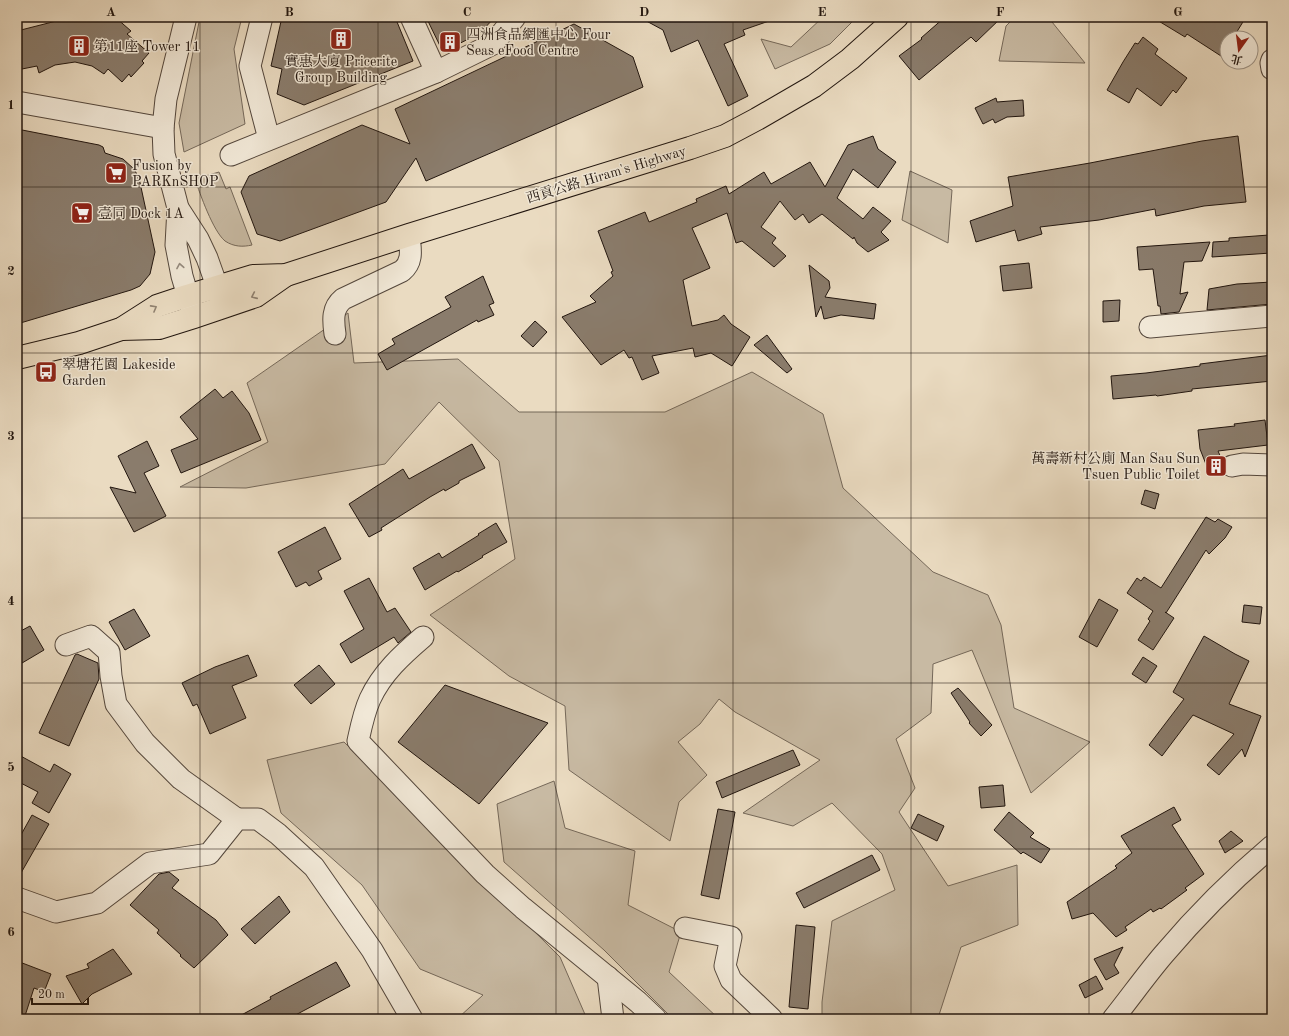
<svg xmlns="http://www.w3.org/2000/svg" width="1289" height="1036" viewBox="0 0 1289 1036" font-family="'Old Standard TT','Noto Serif TC',serif">
<style>
.green{fill:#c8baa3;stroke:#756859}
.building{fill:#8a7c6c;stroke:#22160f}
.lines{fill:none;stroke-linecap:round;stroke-linejoin:round}
.minor-casing{stroke:#54473c;stroke-width:23}
.major-casing{stroke:#22160f;stroke-width:24}
.minor{stroke:#f1e8d7;stroke-width:21}
.major{stroke:#eadbc1;stroke-width:22}
.oneway{stroke:#948a7d}
.oneway2{stroke:#908271}
.grid{fill:none;stroke:#22160f;stroke-width:1;stroke-opacity:0.55}
.labels{text-anchor:middle;stroke-width:3;stroke-linejoin:round;paint-order:stroke}
.poi-label{font-size:14px;fill:#22160f;stroke:#f1e8d7;text-anchor:start}
.street-label{font-size:14px;fill:#22160f;stroke:#f1e8d7}
.neatline{fill:none;stroke:#22160f;stroke-width:1.5}
.grid-label{font-size:13px;text-anchor:middle;font-weight:bold;fill:#22160f}
</style>
<rect width="100%" height="100%" fill="#eadbc1"/>
<filter id="stains"><feTurbulence type="fractalNoise" baseFrequency=".005" numOctaves="4"/><feColorMatrix values="0 0 0 0 .2 0 0 0 0 .09 0 0 0 0 .02 0 0 0 .5 -.17"/></filter>
<radialGradient id="worn" r=".72"><stop offset=".6" stop-color="#630" stop-opacity="0"/><stop offset="1" stop-color="#630" stop-opacity=".3"/></radialGradient>
<g class="green">
<path d="M200,17h42l-8,32 11,75 -61,28 -5,-29z"/>
<path d="M823,17h34l-27,27 -55,25 -14,-30 30,8z"/>
<path d="M1015,17h33l37,46 -86,-2 7,-35z"/>
<path d="M910,171l42,19 -4,53 -46,-23z"/>
<path d="M219,172l7,17 4,-2 22,58c-9,2 -18,2 -27,-4 -12,-10 -25,-47 -30,-62z"/>
<path d="M348,313l6,50 104,-4 61,53h146l87,-40 71,42 20,74 90,84 55,23 13,30 13,83 76,34 -59,51 -59,-143 -39,14 -2,49 -35,26 19,49 -16,24 49,74 69,-21 1,60 -57,22 -22,68 -18,4h-99v-17l10,-81 63,-31 -13,-36 -50,-51 -39,23 -50,-13 77,-53 -85,-48 -16,-13 -19,25 -22,18 29,33 -28,27 -9,39 -101,-71 -4,-64 -56,-30 -79,-61 85,-56 -16,-98 -60,-59 -54,62 -139,24 -66,-1 88,-45 -21,-59z"/>
<path d="M344,742l216,215 27,62h-130l26,-24 -63,-26 -58,-84 -81,-72 -14,-53z"/>
<path d="M554,781l11,47 70,23 -7,54 53,27 -12,40 50,47h-46l-69,-69 -100,-88 -7,-58z"/>
</g>
<g class="building">
<path d="M72,17h43l16,14 -4,3 22,19 -7,8 2,2 -13,14 -2,-3 -7,8 -14,-13 -4,5 -12,-8 -17,-4 -20,3 -16,8 -2,-7 -20,4v-39z"/>
<path d="M282,17h113l18,44 -109,44 -27,-11 5,-25 -11,-3z"/>
<path d="M426,17h69l-15,16 -37,19z"/>
<path d="M639,17h132l1,3 -29,10 2,5 -21,9 24,52 -20,10 -30,-66 -27,12 -8,-22z"/>
<path d="M945,17h57l-26,25 -5,-5 -52,43 -20,-24 23,-17 -1,-1z"/>
<path d="M1152,17h94l-13,21h-6v10l-6,8 -34,-22 -2,3z"/>
<path d="M574,24l59,33 10,30 -217,94 -10,-23 -30,44 -106,39 -23,-7 -16,-42 8,-16 113,-51 48,19 -15,-35z"/>
<path d="M1143,37l15,12 -3,5 32,24 -11,15 -3,-3 -12,16 -24,-18 -8,15 -22,-13 16,-28 12,-19 3,1z"/>
<path d="M996,98l1,4 26,-2 1,16 -17,1 -12,6 -2,-4 -10,5 -8,-16z"/>
<path d="M17,129l82,16 4,2 2,6 18,6 11,10 5,9 16,74 -5,22 -10,12 -9,4 -114,34z"/>
<path d="M873,136l5,13 18,13 -18,26 -25,-19 -16,29 26,21 10,-12 18,14 -10,11 8,8 -21,12 -11,-9 -3,-6 -1,2 -31,-25 -13,9 -6,-9 -8,6 -15,-19 -19,26 15,11 -4,5 14,13 -12,11 -32,-26 -6,2 -9,-30 -35,15 18,40 -27,12 9,46 26,-6 6,-5 7,9 19,13 -18,29 -21,-13 -16,4 -2,-9 -41,8 7,17 -17,7 -10,-23 -3,1 -5,-8 -23,15 -39,-48 34,-15 -6,-6 23,-20 -2,-4 2,-1 -15,-40 47,-19 4,10 48,-20 -1,-3 30,-13 3,8 35,-22 7,12 39,-22 15,25 23,-42z"/>
<path d="M1238,136l8,66 -42,4 -48,10 -1,-7 -56,11 -59,7 2,7 -24,7 -3,-11 -39,12 -6,-21 43,-15 -5,-29 82,-14 112,-22z"/>
<path d="M1269,235l2,18 -59,4 1,-15 16,-1v-3z"/>
<path d="M1210,242l-8,19 -18,1 -4,32 8,-2 -9,20 -18,2 -1,-8h-2l-5,-37 -14,1 -2,-23z"/>
<path d="M1029,263l3,25 -29,3 -3,-25z"/>
<path d="M809,265l20,16 1,7 -5,9 51,7 -2,15 -33,-4 -17,4 -3,-13 -5,11z"/>
<path d="M483,276l11,27 -5,2 5,10 -16,7 -1,-2 -90,50 -9,-16 17,-10 -3,-5 59,-32 -6,-10z"/>
<path d="M1272,282v22l-65,6 2,-21 28,-5z"/>
<path d="M1120,300l-1,21 -16,1v-21z"/>
<path d="M535,321l12,11 -14,15 -12,-11z"/>
<path d="M767,335l25,34 -5,4 -33,-28z"/>
<path d="M1272,355v26l-80,8v2l-35,5 -1,-1 -43,4 -2,-23 35,-3 54,-7v-2z"/>
<path d="M215,389l8,9 9,-7 17,22 12,27 -80,33 -10,-23 27,-11 -18,-22z"/>
<path d="M1265,420l3,25 -50,6 4,9 -2,8 -11,4 -9,-23 -2,-19 37,-4 -1,-2z"/>
<path d="M147,441l12,25 -15,7 22,43 -32,16 -24,-45 26,6 -18,-37z"/>
<path d="M472,444l13,24 -26,13v2l-14,8 -1,-2 -14,8 -49,31 1,2 -13,7 -20,-33 54,-35 6,10z"/>
<path d="M1145,490l14,4 -4,15 -14,-5z"/>
<path d="M1206,517l9,5 3,-3 14,8 -7,11 -16,16 -3,-4 -40,63 -1,-1 9,6 -21,32 -15,-10 12,-19 -2,-2 5,-8 -26,-18 10,-15 4,3 3,-4 17,11z"/>
<path d="M496,523l11,19 -25,14 1,1 -25,15 -1,-1 -32,19 -12,-22 26,-15 3,5 37,-23 -1,-1z"/>
<path d="M325,527l16,32 -23,12 4,8 -13,7 -3,-4 -10,5 -18,-35z"/>
<path d="M369,578l18,34 8,-4 16,24 -13,11 -4,-6 -43,26 -11,-19 24,-15 -20,-38z"/>
<path d="M1099,599l19,11 -21,37 -18,-10z"/>
<path d="M1244,605l18,2 -2,17 -18,-2z"/>
<path d="M134,609l16,27 -25,14 -16,-28z"/>
<path d="M30,626l14,24 -27,16v-33z"/>
<path d="M1204,636l31,18 14,7 -20,43 32,12 -16,41 -3,-8 -23,26 -12,-10 27,-31 -41,-19 -31,41 -13,-11 35,-46 -11,-7z"/>
<path d="M77,654l21,9 1,16 -30,67 -30,-13 36,-78z"/>
<path d="M248,655l9,21 -25,10 14,32 -36,16 -13,-30 -4,2 -11,-23 33,-16z"/>
<path d="M1143,657l14,9 -11,17 -14,-9z"/>
<path d="M319,665l16,19 -24,20 -17,-19z"/>
<path d="M445,685l103,38 -69,81 -81,-62z"/>
<path d="M958,688l34,37 -11,11 -12,-13 1,-1 -19,-29z"/>
<path d="M793,750l7,15 -78,33 -6,-16z"/>
<path d="M17,754l33,18 4,-8 17,10 -22,39 -17,-10 6,-11 -21,-11z"/>
<path d="M1003,785l2,21 -24,2 -2,-21z"/>
<path d="M1174,807l7,13 -9,5 32,49 -19,14 2,2 -26,19 -1,-1 -7,4 -2,-3 -26,18 2,3 -11,7 -23,-24 -21,6 -5,-17 50,-34 -2,-2 17,-13 -11,-17z"/>
<path d="M718,809l17,3 -16,87 -18,-4z"/>
<path d="M1009,812l25,21 -4,4 20,12 -9,14 -18,-11 -2,2 -27,-24z"/>
<path d="M918,814l26,12 -7,15 -26,-13z"/>
<path d="M32,815l17,9 -32,56v-38z"/>
<path d="M1231,831l12,10 -18,12 -6,-12z"/>
<path d="M872,855l8,15 -76,38 -8,-15z"/>
<path d="M169,872l10,8 -7,8 44,32 12,15 -34,33 -14,-12 1,-1 -24,-22 2,-3 -29,-25 29,-31z"/>
<path d="M279,896l11,16 -35,32 -14,-15z"/>
<path d="M796,925l19,2 -7,82 -19,-2z"/>
<path d="M1123,947l-9,18 5,8 -13,7 -12,-21z"/>
<path d="M113,949l19,25 -40,20 -10,10 -16,-28 23,-8 -2,-4z"/>
<path d="M17,961l34,13 -7,18 -10,-4 -10,31h-7z"/>
<path d="M336,962l14,24 -62,33h-54l37,-20 -1,-2z"/>
<path d="M1096,976l7,13 -18,9 -6,-13z"/>
</g>
<g class="lines">
<g class="minor-casing">
<g id="minor">
<path d="M186,17l-20,82 -3,29 1,26 14,54 20,31 9,19 16,45"/>
<path d="M262,17l-12,49 19,73"/>
<path d="M411,17l25,55"/>
<path d="M1272,60l-1,3 1,6"/>
<path d="M17,102l146,26"/>
<path d="M231,155l205,-83 57,-28 22,-27"/>
<path d="M178,208l-2,37 6,31 11,37"/>
<path d="M1150,327l122,-11"/>
<path d="M335,334c-2,-14 -3,-26 8,-35l59,-28c12,-10 8,-23 7,-36"/>
<path d="M1232,466l11,-2 29,1"/>
<path d="M423,637c-21,18 -41,36 -53,62 -6,13 -9,28 -12,42l127,133 38,34 115,94 18,17"/>
<path d="M66,645l25,-9 18,16 2,24 5,28 29,39 36,36 56,40"/>
<path d="M17,898l39,14 41,-9 53,-40 59,-9 28,-35h21l20,15 36,33 58,83 40,69"/>
<path d="M685,928l46,9 -6,29 6,14 41,39"/>
<path d="M608,977l5,42"/>
<path d="M1113,1019c17,-21 33,-44 51,-65 33,-39 69,-75 108,-108"/>
</g>
</g>
<g class="major-casing">
<g id="major">
<path d="M121,329l38,-1 35,-11 62,-21 30,-21"/>
<path d="M17,358l62,-15 42,-14 36,-23 30,-10 66,-20 33,-1 123,-40 281,-87 35,-12 32,-17 57,-33 36,-27 47,-42"/>
</g>
</g>
<use href="#minor" class="minor"/>
<use href="#major" class="major"/>
</g>
<defs><path id="oneway-chevron" d="M-2-3.5L2.5 0L-2 3.5" fill="none" stroke-width="1.6" stroke-linecap="round" stroke-linejoin="round"/></defs>
<use class="oneway" href="#oneway-chevron" transform="translate(180 266) rotate(-100)"/>
<g class="oneway2">
<use href="#oneway-chevron" transform="translate(254 296) rotate(156)"/>
<use href="#oneway-chevron" transform="translate(154 308) rotate(-29)"/>
</g>
<path class="grid" d="M200,17v1002M378,17v1002M556,17v1002M733,17v1002M911,17v1002M1089,17v1002M17,187h1255M17,353h1255M17,518h1255M17,683h1255M17,849h1255"/>
<defs>
<g id="building-square" transform="scale(1.15)"><rect x="-9" y="-9" width="18" height="18" rx="4" fill="#8f2418" stroke="#f1e8d7"/><path d="M-4-6H4V6H1V3H-1V6H-4ZM-2.5-4.3h1.7v1.8h-1.7ZM.8-4.3h1.7v1.8H.8ZM-2.5-1h1.7V.8h-1.7ZM.8-1h1.7V.8H.8Z" fill="#fff"/></g>
<g id="supermarket-square" transform="scale(1.15)"><rect x="-9" y="-9" width="18" height="18" rx="4" fill="#8f2418" stroke="#f1e8d7"/><path d="M-6-5.5h2.5l.6 2H6L4.5 2H-2.5L-4.4-4H-6ZM-1.5 3.2a1.3 1.3 0 1 0 .1 0ZM3 3.2a1.3 1.3 0 1 0 .1 0Z" fill="#fff"/></g>
<g id="bus-square" transform="scale(1.15)"><rect x="-9" y="-9" width="18" height="18" rx="4" fill="#8f2418" stroke="#f1e8d7"/><path d="M-5-6H5V4H4V6H2V4H-2V6H-4V4H-5ZM-3.5-4V0h7V-4ZM-3.5 1.2v1.5H-2V1.2ZM2 1.2v1.5H3.5V1.2Z" fill="#fff"/></g>
</defs>
<g fill-rule="evenodd">
<use href="#building-square" x="341" y="39"/>
<use href="#building-square" x="450" y="42"/>
<use href="#building-square" x="79" y="46"/>
<use href="#supermarket-square" x="116" y="173"/>
<use href="#supermarket-square" x="82" y="213"/>
<use href="#bus-square" x="46" y="372"/>
<use href="#building-square" x="1216" y="466"/>
</g>
<g class="labels">
<g class="poi-label">
<text x="466" y="39">四洲食品網匯中心 Four<tspan x="466" dy="16">Seas eFood Centre</tspan></text>
<text x="94" y="51">第11座 Tower 11</text>
<text x="341" y="66" text-anchor="middle">實惠大廈 Pricerite<tspan x="341" dy="16">Group Building</tspan></text>
<text x="132" y="170">Fusion by<tspan x="132" dy="16">PARKnSHOP</tspan></text>
<text x="98" y="218">壹同 Dock 1A</text>
<text x="62" y="369">翠塘花園 Lakeside<tspan x="62" dy="16">Garden</tspan></text>
<text x="1200" y="463" text-anchor="end">萬壽新村公廁 Man Sau Sun<tspan x="1200" dy="16">Tsuen Public Toilet</tspan></text>
</g>
<g class="street-label">
<text transform="translate(606 174) rotate(-17)" y="5">西貢公路 Hiram's Highway</text>
</g>
</g>
<rect width="1289" height="1036" fill="none" stroke="#eadbc1" stroke-width="44"/>
<g transform="translate(1239 50) rotate(194)"><circle r="19" fill="#f1e8d7" stroke="#9e9487"/>
<path d="M0-3L7 15L0 10L-7 15Z" fill="#8f2418"/>
<text y="-6" font-size="11" font-weight="bold" text-anchor="middle" fill="#22160f">北</text>
</g>
<path d="M32 998v6h56v-6" fill="none" stroke="#22160f" stroke-width="2"/>
<text x="38" y="998" font-size="12" fill="#22160f" stroke="#f1e8d7" stroke-width="3" paint-order="stroke">20 m</text>
<rect x="22" y="22" width="1245" height="992" class="neatline"/>
<g class="grid-label">
<text x="111" y="16">A</text>
<text x="289" y="16">B</text>
<text x="467" y="16">C</text>
<text x="644" y="16">D</text>
<text x="822" y="16">E</text>
<text x="1000" y="16">F</text>
<text x="1178" y="16">G</text>
<text x="11" y="109">1</text>
<text x="11" y="275">2</text>
<text x="11" y="440">3</text>
<text x="11" y="605">4</text>
<text x="11" y="771">5</text>
<text x="11" y="936">6</text>
</g>
<rect width="100%" height="100%" filter="url(#stains)"/>
<rect width="100%" height="100%" fill="url(#worn)"/>
</svg>
